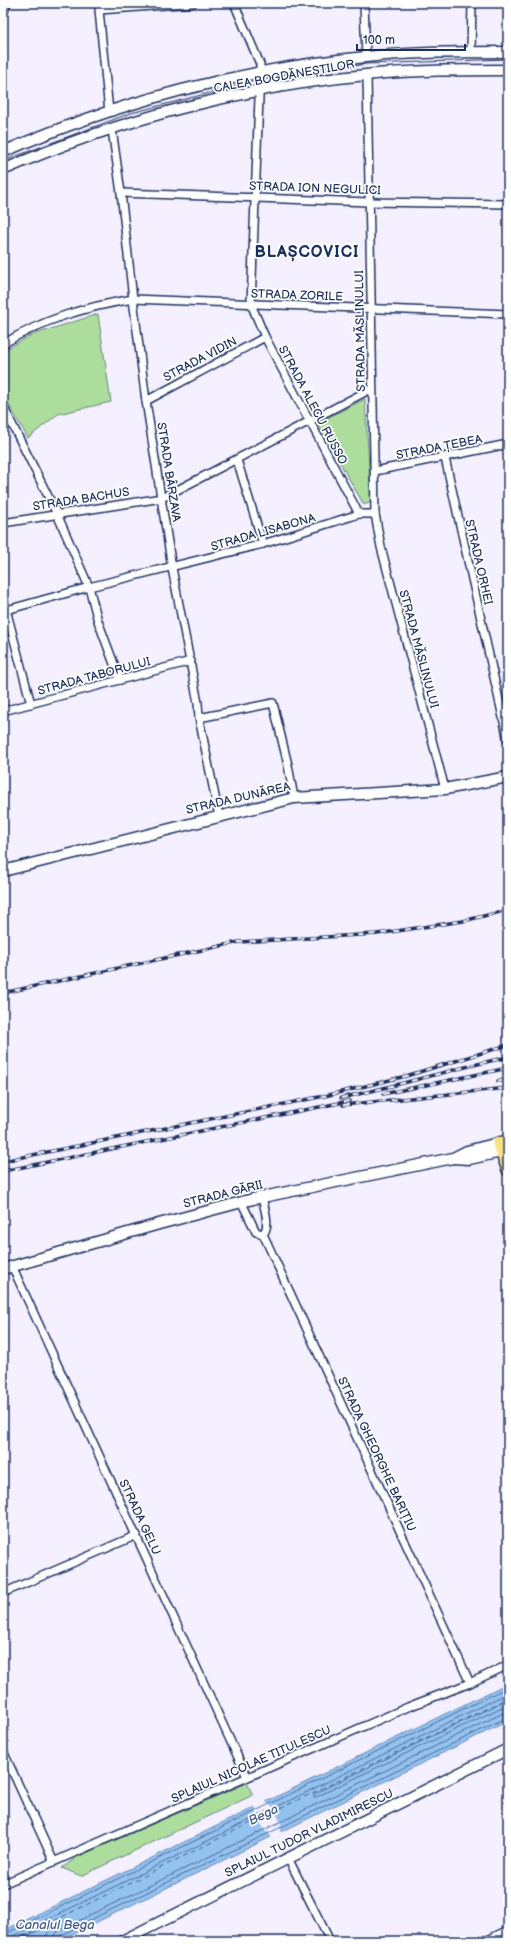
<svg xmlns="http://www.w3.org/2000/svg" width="511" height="1944" viewBox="0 0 511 1944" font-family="'Balsamiq Sans',sans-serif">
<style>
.green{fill:#acdd9d;stroke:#64867e}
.water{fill:#94c2ef;stroke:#6487b5}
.pier{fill:#f5f0ff}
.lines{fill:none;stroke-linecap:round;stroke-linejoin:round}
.shore{stroke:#4b6a98;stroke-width:1}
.ferry{stroke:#3f5b8a;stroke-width:1;stroke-dasharray:5 4;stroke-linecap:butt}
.street-casing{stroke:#1b2f5e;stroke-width:10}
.secondary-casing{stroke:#1b2f5e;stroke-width:13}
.primary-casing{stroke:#1b2f5e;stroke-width:14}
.street{stroke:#fff;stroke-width:7}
.secondary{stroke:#fff;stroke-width:10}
.primary{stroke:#fae180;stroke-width:11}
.tram{stroke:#1b2f5e;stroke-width:1}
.rail-casing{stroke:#1b2f5e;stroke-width:3.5}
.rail{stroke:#fff;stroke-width:2;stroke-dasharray:6;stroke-linecap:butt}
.labels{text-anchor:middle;stroke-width:3.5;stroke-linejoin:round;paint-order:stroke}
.street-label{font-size:12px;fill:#1b2f5e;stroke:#fff}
.water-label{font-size:13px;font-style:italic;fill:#3f5b8a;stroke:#fff}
.district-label{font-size:16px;font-weight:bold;letter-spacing:1px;fill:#1b2f5e;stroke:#fff}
</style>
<rect width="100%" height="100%" fill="#f5f0ff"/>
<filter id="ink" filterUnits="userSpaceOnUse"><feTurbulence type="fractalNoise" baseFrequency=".025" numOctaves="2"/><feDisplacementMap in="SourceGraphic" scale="8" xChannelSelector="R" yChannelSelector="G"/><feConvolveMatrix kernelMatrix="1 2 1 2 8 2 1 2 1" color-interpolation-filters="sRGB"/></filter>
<g filter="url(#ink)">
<g class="green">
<path d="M98,314l13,88 -53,12 -30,24 -25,-43v-44l29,-16z"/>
<path d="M365,399l6,103 -7,3 -47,-82z"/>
<path d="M247,1783l6,12 -172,81 -19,-8 15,-11z"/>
</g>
<path class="water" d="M508,1683v38l-450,220h-55v-10z"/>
<path class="pier" d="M265,1799l2,4 6,4 8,16 -1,5 2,5 -10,5 -2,-4 -5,-3 -9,-16 -1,-10z"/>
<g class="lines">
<g class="shore">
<path d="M508,1699l-194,95v3h2l184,-89 8,-2"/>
<path d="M3,1935l505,-248"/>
<path d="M3,1940l5,-1 500,-246"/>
<path d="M17,1941l33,-16 2,3 -5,6 -1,7"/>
<path d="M52,1941l5,-9 39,-20 407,-199 5,-1"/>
<path d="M58,1941l2,-5 38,-20 410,-199"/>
</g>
<path class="ferry" d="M14,1941l226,-113 268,-130"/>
<g class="street-casing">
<g id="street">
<path d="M234,3l26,61v8l-9,232 14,33 94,177"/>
<path d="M364,3l2,54"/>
<path d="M3,14l4,-11"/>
<path d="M471,52l1,-49"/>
<path d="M367,75l8,439 6,33 64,242"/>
<path d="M109,112l-10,-102 94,-7"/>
<path d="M112,129l9,64 12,106 13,102 26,167 26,135 1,15 20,98"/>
<path d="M121,193l248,9 139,2"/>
<path d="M3,344c41,-25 82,-37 130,-45l375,15"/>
<path d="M146,401l119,-64"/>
<path d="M3,406l54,108 32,73 9,34 22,59"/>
<path d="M445,458l63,282"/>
<path d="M237,460l26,84"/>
<path d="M375,471l133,-27"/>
<path d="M3,523l159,-25 209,-109"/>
<path d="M3,598l28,106"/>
<path d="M3,611l86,-24 174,-43 96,-30h16"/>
<path d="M3,711l188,-50"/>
<path d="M199,718l74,-15 15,62 6,33"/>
<path d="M242,1203l14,29 7,2c8,-8 1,-27 -1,-37"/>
<path d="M263,1234l207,449"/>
<path d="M12,1266l235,511"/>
<path d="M3,1593l134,-58"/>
<path d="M3,1751l51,111"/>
<path d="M504,1751l4,9"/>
<path d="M288,1858l42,83"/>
<path d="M3,1884l405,-177 62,-24 38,-18"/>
<path d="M486,1941l22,-11"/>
</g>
</g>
<g class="secondary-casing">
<g id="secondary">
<path d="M3,152c114,-50 239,-83 363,-95 47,-5 95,-5 142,-5"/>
<path d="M3,170c114,-50 239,-83 363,-95 47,-5 95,-5 142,-5"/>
<path d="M3,871l291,-73 151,-9 63,-12"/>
<path d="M453,1158l16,1 32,-7"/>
<path d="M3,1269l156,-45 94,-25 200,-41 14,-7 31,-8"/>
<path d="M122,1941l386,-192"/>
</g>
</g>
<g class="primary-casing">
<path id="primary" d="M508,1141l-10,2 10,27"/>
</g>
<use href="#street" class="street"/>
<use href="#secondary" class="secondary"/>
<use href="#primary" class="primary"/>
<path class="tram" d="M3,161l128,-48 129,-33 106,-16 142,-5"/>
<g class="rail-casing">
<g id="rail">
<path d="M3,993l236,-51 138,-8 86,-13 37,-9"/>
<path d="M498,1081l10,-1"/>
<path d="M383,1094l125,-26"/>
<path d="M341,1098c56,-12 111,-29 167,-41"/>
<path d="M343,1105l165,-17"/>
<path d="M3,1161l326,-66 77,-19 102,-31"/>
<path d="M3,1171l346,-70"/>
</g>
</g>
<use href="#rail" class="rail"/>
</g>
</g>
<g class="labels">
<g class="street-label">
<text transform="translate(284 76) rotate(-10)" y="4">CALEA BOGDĂNEȘTILOR</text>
<text transform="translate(315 188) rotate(2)" y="4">STRADA ION NEGULICI</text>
<text transform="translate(297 295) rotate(2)" y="4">STRADA ZORILE</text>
<text transform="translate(360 331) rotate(-91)" y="4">STRADA MĂSLINULUI</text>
<text transform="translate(200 359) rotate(-28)" y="4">STRADA VIDIN</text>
<text transform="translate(313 405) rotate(62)" y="4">STRADA ALECU RUSSO</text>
<text transform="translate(439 447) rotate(-11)" y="4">STRADA ȚEBEA</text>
<text transform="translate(169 472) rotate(81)" y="4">STRADA BÂRZAVA</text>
<text transform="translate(81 499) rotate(-9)" y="4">STRADA BACHUS</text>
<text transform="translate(263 532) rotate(-16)" y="4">STRADA LISABONA</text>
<text transform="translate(479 562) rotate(77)" y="4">STRADA ORHEI</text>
<text transform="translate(419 649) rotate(75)" y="4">STRADA MĂSLINULUI</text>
<text transform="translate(94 676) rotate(-15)" y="4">STRADA TABORULUI</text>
<text transform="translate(238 798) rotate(-13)" y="4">STRADA DUNĂREA</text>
<text transform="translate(223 1194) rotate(-14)" y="4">STRADA GĂRII</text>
<text transform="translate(377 1454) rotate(65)" y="4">STRADA GHEORGHE BARIȚIU</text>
<text transform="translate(140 1517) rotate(65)" y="4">STRADA GELU</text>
<text transform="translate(251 1764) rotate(-24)" y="4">SPLAIUL NICOLAE TITULESCU</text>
<text transform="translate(309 1833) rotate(-26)" y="4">SPLAIUL TUDOR VLADIMIRESCU</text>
</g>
<g class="water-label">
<text transform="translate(263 1814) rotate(-26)" y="5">Bega</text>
<text x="55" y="1929">Canalul Bega</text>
</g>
<g class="district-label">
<text x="307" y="257">BLAȘCOVICI</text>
</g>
</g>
<rect width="511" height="1944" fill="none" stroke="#fff" stroke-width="16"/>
<rect x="8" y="8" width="495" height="1928" fill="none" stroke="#1b2f5e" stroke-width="1.5" filter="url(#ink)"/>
<path d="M357 44v6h108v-6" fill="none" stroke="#1b2f5e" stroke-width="2"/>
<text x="363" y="44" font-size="12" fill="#1b2f5e" stroke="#ffffff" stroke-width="3" paint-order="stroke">100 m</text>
</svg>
